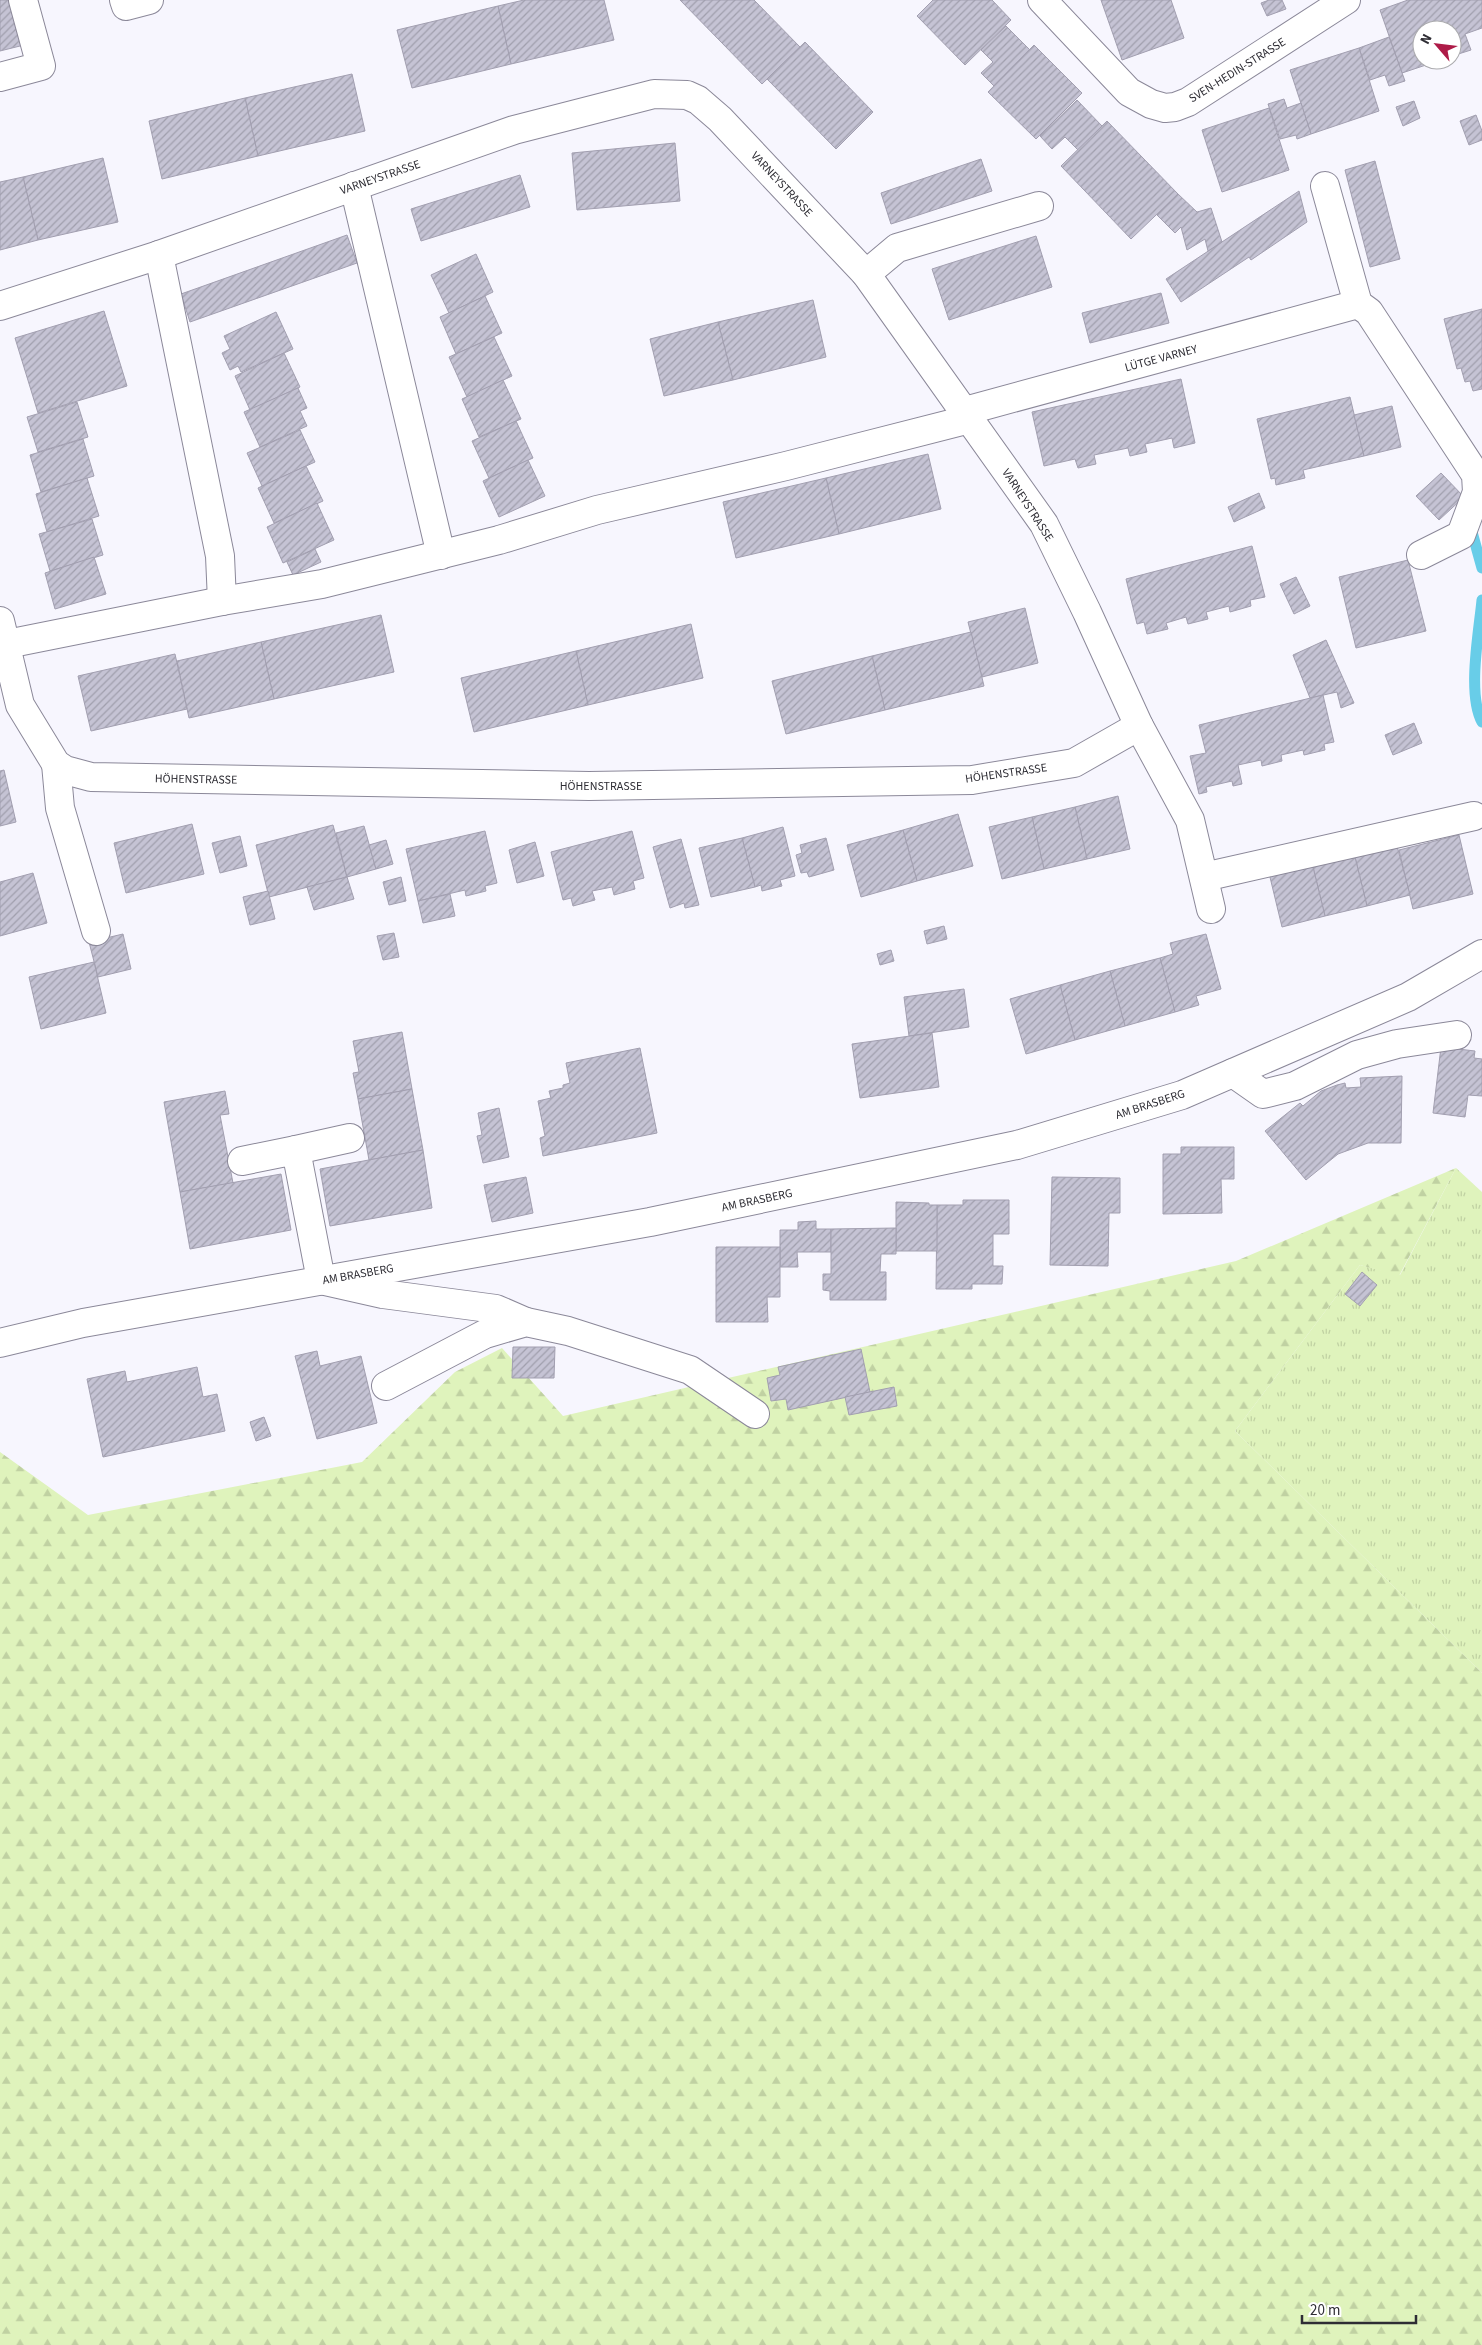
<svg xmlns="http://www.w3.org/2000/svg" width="1482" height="2345" viewBox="0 0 1482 2345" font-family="'Source Sans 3',sans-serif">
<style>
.grass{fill:url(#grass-tufts)}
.forest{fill:url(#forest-firs)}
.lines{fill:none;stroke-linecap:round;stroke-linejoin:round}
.stream{stroke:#68cde8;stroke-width:11}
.building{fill:url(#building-hatch);stroke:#a29fb0}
.minor-casing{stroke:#8b8899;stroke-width:30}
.minor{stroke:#fff;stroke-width:28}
.labels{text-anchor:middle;stroke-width:4;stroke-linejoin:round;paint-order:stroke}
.street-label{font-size:12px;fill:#2e2d34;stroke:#fff}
</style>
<defs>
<pattern id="grass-tufts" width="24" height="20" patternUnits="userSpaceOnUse" patternTransform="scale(1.25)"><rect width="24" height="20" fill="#dff3bc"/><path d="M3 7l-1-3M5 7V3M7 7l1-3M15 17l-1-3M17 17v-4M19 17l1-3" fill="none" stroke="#c0d1a2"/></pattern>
<pattern id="forest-firs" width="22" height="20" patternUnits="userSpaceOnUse" patternTransform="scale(1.25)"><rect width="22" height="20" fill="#dff3bc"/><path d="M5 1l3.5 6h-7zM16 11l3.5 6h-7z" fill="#c0d1a2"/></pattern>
<pattern id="building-hatch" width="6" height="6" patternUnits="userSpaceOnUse" patternTransform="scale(1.25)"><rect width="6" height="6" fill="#c5c3d4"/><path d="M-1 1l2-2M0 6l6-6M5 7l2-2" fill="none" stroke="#a09fad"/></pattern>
</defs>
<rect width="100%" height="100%" fill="#f7f6fe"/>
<path class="grass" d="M1456,1168l26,24v481l-247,-242 125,-166 40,10z"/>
<path class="forest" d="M1456,1168l-57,108 -39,-11 -125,166 247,242v672h-1482v-893l88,63 274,-53 93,-90 47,-24 61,68 673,-155z"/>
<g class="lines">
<g class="stream">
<path d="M1472,532l10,36"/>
<path d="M1482,600c-3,32 -15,94 0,122"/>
</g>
</g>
<g class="building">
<path d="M0,0h13l11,45 -24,6z"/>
<path d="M524,0h80l10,40 -103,24 -13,-58z"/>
<path d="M680,0h74l46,47 -38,37z"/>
<path d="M933,0h59l19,20 -46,45 -48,-49z"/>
<path d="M1101,0h70l13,38 -62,22z"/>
<path d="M1269,0h13l4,9 -19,7 -6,-13z"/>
<path d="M1408,0h74v28l-17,6 6,16 -19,6v-26h-30v30h19l-39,13 -22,-63z"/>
<path d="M498,6l13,58 -99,24 -15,-58z"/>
<path d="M1006,26l24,24 -36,36 -13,-13 12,-11 -12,-12z"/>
<path d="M1389,37l16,44 -16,5 -4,-11 -15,5 -11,-32z"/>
<path d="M805,42l68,70 -37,37 -69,-70z"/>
<path d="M1034,45l48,48 -46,46 -48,-47z"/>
<path d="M1359,48l20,63 -68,23 -21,-64z"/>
<path d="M352,74l13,57 -107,25 -13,-58z"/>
<path d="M245,98l13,58 -96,23 -13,-58z"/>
<path d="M1284,99l3,9 14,-5 10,31 -14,5 -1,-4 -16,4 -12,-35z"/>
<path d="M1077,100l25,26 -24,24 -13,-13 -13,12 -12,-13z"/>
<path d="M1414,101l6,17 -17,8 -7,-19z"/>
<path d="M1269,108l20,62 -67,22 -20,-62z"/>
<path d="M1476,115l6,16v9l-13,5 -9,-24z"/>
<path d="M1107,121l71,73 -47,45 -70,-73z"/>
<path d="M675,143l5,58 -103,9 -5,-57z"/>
<path d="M103,158l15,64 -80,18 -15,-63z"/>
<path d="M981,159l11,32 -101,33 -10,-31z"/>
<path d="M1375,161l25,98 -30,8 -25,-97z"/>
<path d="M520,175l10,32 -109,34 -10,-32z"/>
<path d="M23,177l15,63 -38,10v-68z"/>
<path d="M1299,191l8,31 -56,38 -2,-3 -68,45 -15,-23z"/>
<path d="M1178,194l19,18 14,-4 11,34 -14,9 -3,-12 -18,11 -6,-23 -6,6 -18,-18z"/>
<path d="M347,235l10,28 -167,59 -9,-28z"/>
<path d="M1036,236l16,51 -103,33 -17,-51z"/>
<path d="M476,254l17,38 -44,21 -18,-38z"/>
<path d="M1161,293l8,30 -79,20 -8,-30z"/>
<path d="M485,296l17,37 -46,21 -16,-37z"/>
<path d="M813,300l13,57 -93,23 -15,-58z"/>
<path d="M1482,309v80l-9,2 -3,-10 -5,1 -4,-14 -4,1 -13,-50z"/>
<path d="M104,311l23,75 -89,27 -23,-75z"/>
<path d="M276,312l17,37 -52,23 -3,-6 -8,4 -8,-17 8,-4 -6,-13z"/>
<path d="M718,322l15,58 -69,16 -14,-57z"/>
<path d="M494,337l18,39 -45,21 -18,-40z"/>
<path d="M284,353l16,34 -50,23 -15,-34z"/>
<path d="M1181,379l14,64 -21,5 -2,-10 -27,6 2,8 -17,4 -2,-8 -34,7 2,9 -18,4 -3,-9 -31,7 -12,-54z"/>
<path d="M503,380l18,39 -42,18 -17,-38z"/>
<path d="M298,388l9,20 -7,3 7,15 -47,21 -16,-35z"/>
<path d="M1350,397l14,59 -61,14 2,8 -29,7 -1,-7 -4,1 -14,-60z"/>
<path d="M77,402l11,35 -50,15 -11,-35z"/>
<path d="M1392,406l9,41 -37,9 -10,-41z"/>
<path d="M516,421l17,37 -44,20 -17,-37z"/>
<path d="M300,430l15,32 -53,24 -15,-33z"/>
<path d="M83,439l11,37 -53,16 -11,-37z"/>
<path d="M928,454l13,55 -102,25 -13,-56z"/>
<path d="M528,460l17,36 -46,21 -16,-36z"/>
<path d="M306,466l17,35 -49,22 -16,-35z"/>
<path d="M1441,473l23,24 -25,23 -23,-24z"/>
<path d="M87,478l12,38 -52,16 -11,-38z"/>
<path d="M826,478l13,56 -103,24 -13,-56z"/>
<path d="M1259,493l6,15 -31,14 -6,-15z"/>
<path d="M317,503l17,37 -51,23 -16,-36z"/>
<path d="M92,519l11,36 -53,16 -11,-37z"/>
<path d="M1252,546l13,51 -15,3 1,6 -21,6 -1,-6 -23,6 2,7 -20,5 -2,-7 -20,6 2,6 -21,5 -3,-12 -7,2 -11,-45z"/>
<path d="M315,549l6,13 -28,13 -6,-13z"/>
<path d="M94,557l12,37 -51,15 -10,-36z"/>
<path d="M1408,560l18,71 -70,17 -17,-71z"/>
<path d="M1296,577l14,29 -16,8 -14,-30z"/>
<path d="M1025,608l13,55 -56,14 -14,-55z"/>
<path d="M381,615l13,57 -120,27 -13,-57z"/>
<path d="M691,624l12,54 -115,27 -12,-54z"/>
<path d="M971,632l13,54 -99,24 -13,-54z"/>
<path d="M1326,640l28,63 -13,5 -4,-16 -27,6 -17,-43z"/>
<path d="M261,642l13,57 -85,19 -12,-57z"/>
<path d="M576,651l12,54 -114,27 -13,-54z"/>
<path d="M175,654l12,55 -96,22 -13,-55z"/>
<path d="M872,656l13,54 -99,24 -14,-53z"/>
<path d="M1323,695l11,47 -10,2 1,6 -21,5 -1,-5 -22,5 1,6 -20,5 -1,-6 -23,5 4,19 -9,2 -1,-5 -26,6 1,5 -8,2 -9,-38 16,-3 -7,-28z"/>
<path d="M1414,723l8,20 -29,12 -8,-20z"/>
<path d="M4,770l12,52 -16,4v-55z"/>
<path d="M1118,796l12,53 -43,10 -12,-52z"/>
<path d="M1075,807l12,52 -43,10 -12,-52z"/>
<path d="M958,814l15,52 -56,15 -14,-51z"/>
<path d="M1032,817l12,52 -42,10 -13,-52z"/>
<path d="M192,824l12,50 -78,19 -12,-50z"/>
<path d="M333,825l14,52 -78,20 -13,-52z"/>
<path d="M364,826l12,43 -29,8 -11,-44z"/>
<path d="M783,827l12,49 -15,4 2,6 -20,5 -1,-6 -6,2 -13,-49z"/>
<path d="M903,830l14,51 -56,16 -14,-52z"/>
<path d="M485,831l12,52 -12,3 1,5 -20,5 -1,-6 -47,11 -12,-52z"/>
<path d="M632,831l12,47 -11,3 2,8 -21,6 -2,-8 -20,4 3,9 -22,6 -2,-8 -8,2 -12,-48z"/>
<path d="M1459,835l14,59 -60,15 -14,-59z"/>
<path d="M240,836l7,30 -27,7 -8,-30z"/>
<path d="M742,838l13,49 -44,10 -12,-49z"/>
<path d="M826,838l8,32 -25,7 -2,-5 -6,1 -5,-18 6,-2 -2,-8z"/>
<path d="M681,839l18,66 -14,3 -1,-5 -14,5 -17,-61z"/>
<path d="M386,840l7,24 -17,5 -7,-24z"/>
<path d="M535,842l9,34 -27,7 -8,-33z"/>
<path d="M1396,842l14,53 -43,11 -13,-53z"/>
<path d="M1354,853l13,53 -42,10 -13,-53z"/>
<path d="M1312,863l13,53 -43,11 -13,-54z"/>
<path d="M33,873l14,50 -47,13v-54z"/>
<path d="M347,877l7,22 -40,11 -7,-23z"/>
<path d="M401,877l5,24 -17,4 -6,-23z"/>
<path d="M268,891l7,28 -25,6 -7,-28z"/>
<path d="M450,894l5,22 -32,7 -5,-22z"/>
<path d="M944,926l3,13 -20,5 -3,-13z"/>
<path d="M394,933l5,24 -16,3 -6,-24z"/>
<path d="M123,934l8,35 -33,8 -9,-35z"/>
<path d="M1206,934l15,55 -25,7 3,9 -24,7 -15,-54 13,-4 -3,-11z"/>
<path d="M891,950l3,11 -14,4 -3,-11z"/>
<path d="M1160,958l15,54 -50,14 -15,-55z"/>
<path d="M94,962l12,51 -65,16 -12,-52z"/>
<path d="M1110,971l15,55 -50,14 -15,-55z"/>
<path d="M1060,985l15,55 -49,14 -16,-55z"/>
<path d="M964,989l5,38 -60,9 -5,-39z"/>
<path d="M402,1032l10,57 -54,10 -5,-26 6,-1 -6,-31z"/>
<path d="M932,1033l7,54 -79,11 -8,-54z"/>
<path d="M1441,1047l34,4 -1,7 8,1v37l-14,-1 -3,22 -32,-4z"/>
<path d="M640,1048l17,85 -114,23 -3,-18 5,-2 -7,-35 13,-3 -2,-7 14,-3v-3l7,-2 -4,-20z"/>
<path d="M1402,1076l-1,67h-33l-30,11 -32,26 -41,-49 35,-28 3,3 18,-15 16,-6 8,-2 1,5 15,-1 -1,-9z"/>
<path d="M412,1089l11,61 -54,10 -11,-61z"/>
<path d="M225,1091l4,23 -9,1 13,68 -53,9 -16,-90z"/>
<path d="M499,1108l10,49 -26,6 -6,-27 5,-1 -4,-22z"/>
<path d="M1181,1147h53v32h-13l1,34 -59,1v-60h18z"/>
<path d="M423,1150l9,58 -102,18 -10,-57z"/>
<path d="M281,1174l10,56 -101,19 -10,-57z"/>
<path d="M526,1177l7,36 -41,9 -8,-37z"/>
<path d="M1052,1177l68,1v35h-11l-1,53 -58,-1z"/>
<path d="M963,1200h46v34h-16v32h10l-1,18h-30v5h-36l1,-84h26z"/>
<path d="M896,1202l33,1v2h8v46h-41z"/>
<path d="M816,1221v8h15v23h-34l1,15h-18v-37h18v-8z"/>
<path d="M896,1228v26h-15l-1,18h6v28h-56v-9l-7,-1v-16h8v-45z"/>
<path d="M716,1247h64v50h-13l1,25h-52z"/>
<path d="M1362,1272l15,13 -17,21 -15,-12z"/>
<path d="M513,1347h42l-1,31h-42z"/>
<path d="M861,1349l9,43 -82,18 -2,-11 -15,2 -4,-23 13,-3 -2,-8z"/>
<path d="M317,1351l3,15 41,-10 16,67 -60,16 -22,-83z"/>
<path d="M197,1367l6,30 14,-3 8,37 -122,26 -16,-78 38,-8 2,11z"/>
<path d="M894,1387l3,19 -48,9 -4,-18z"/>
<path d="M264,1417l7,19 -15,5 -6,-19z"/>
</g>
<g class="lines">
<g class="minor-casing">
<g id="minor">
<path d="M124,0l2,6 23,-6"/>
<path d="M1042,0l87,92 22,12 14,4 10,-1 13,-5 158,-102"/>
<path d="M0,77l41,-11 -18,-66"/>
<path d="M354,186l87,369"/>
<path d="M1325,186l33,118 11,8 107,163 1,17 -16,43 -40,20"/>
<path d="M159,255l61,301 2,45"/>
<path d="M866,274l31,-26 142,-42"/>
<path d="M0,306l159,-51 355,-125 140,-36 33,1 11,5 22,19 146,155 178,250 43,88 52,114 51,94 21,89"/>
<path d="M965,411l393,-107"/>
<path d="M0,621l20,84 36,59 9,6 26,7 498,9 383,-6 102,-17 65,-37"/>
<path d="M7,644l215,-43 100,-17 177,-44 98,-30 189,-44 184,-47"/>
<path d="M56,764l4,44 36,123"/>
<path d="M1204,877l270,-61"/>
<path d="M1233,1073l30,21 32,-8 62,-31 40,-11 60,-9"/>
<path d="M296,1150l54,-12"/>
<path d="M242,1161l54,-11 25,130 62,14 113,15 30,13"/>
<path d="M0,1343l83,-20 567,-101 367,-77 165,-50 226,-98 74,-43"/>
<path d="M386,1386l99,-52 41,-12 42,9 122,39 65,44"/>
</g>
</g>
<use href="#minor" class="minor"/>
</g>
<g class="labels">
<g class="street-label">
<text transform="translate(1237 70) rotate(-32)" y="4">SVEN-HEDIN-STRASSE</text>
<text transform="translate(380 177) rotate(-19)" y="4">VARNEYSTRASSE</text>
<text transform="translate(782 184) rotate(47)" y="4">VARNEYSTRASSE</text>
<text transform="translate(1161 358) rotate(-15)" y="4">LÜTGE VARNEY</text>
<text transform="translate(1028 505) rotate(57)" y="4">VARNEYSTRASSE</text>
<text transform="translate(1006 773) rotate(-8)" y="4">HÖHENSTRASSE</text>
<text transform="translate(196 779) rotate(1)" y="4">HÖHENSTRASSE</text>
<text x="601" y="790">HÖHENSTRASSE</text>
<text transform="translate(1150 1104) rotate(-18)" y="4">AM BRASBERG</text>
<text transform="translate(757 1200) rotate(-12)" y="4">AM BRASBERG</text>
<text transform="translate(358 1274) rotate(-10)" y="4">AM BRASBERG</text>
</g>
</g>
<g transform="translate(1437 45) rotate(298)"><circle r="24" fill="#ffffff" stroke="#ababae"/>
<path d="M0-4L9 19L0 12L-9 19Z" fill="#ae1b48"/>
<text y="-8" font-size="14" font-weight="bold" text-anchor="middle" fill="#2e2d34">N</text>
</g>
<path d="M1302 2315v8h114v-8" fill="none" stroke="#2e2d34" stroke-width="2.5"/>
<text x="1310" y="2315" font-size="15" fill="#2e2d34" stroke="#ffffff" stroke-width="4" paint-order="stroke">20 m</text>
</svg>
